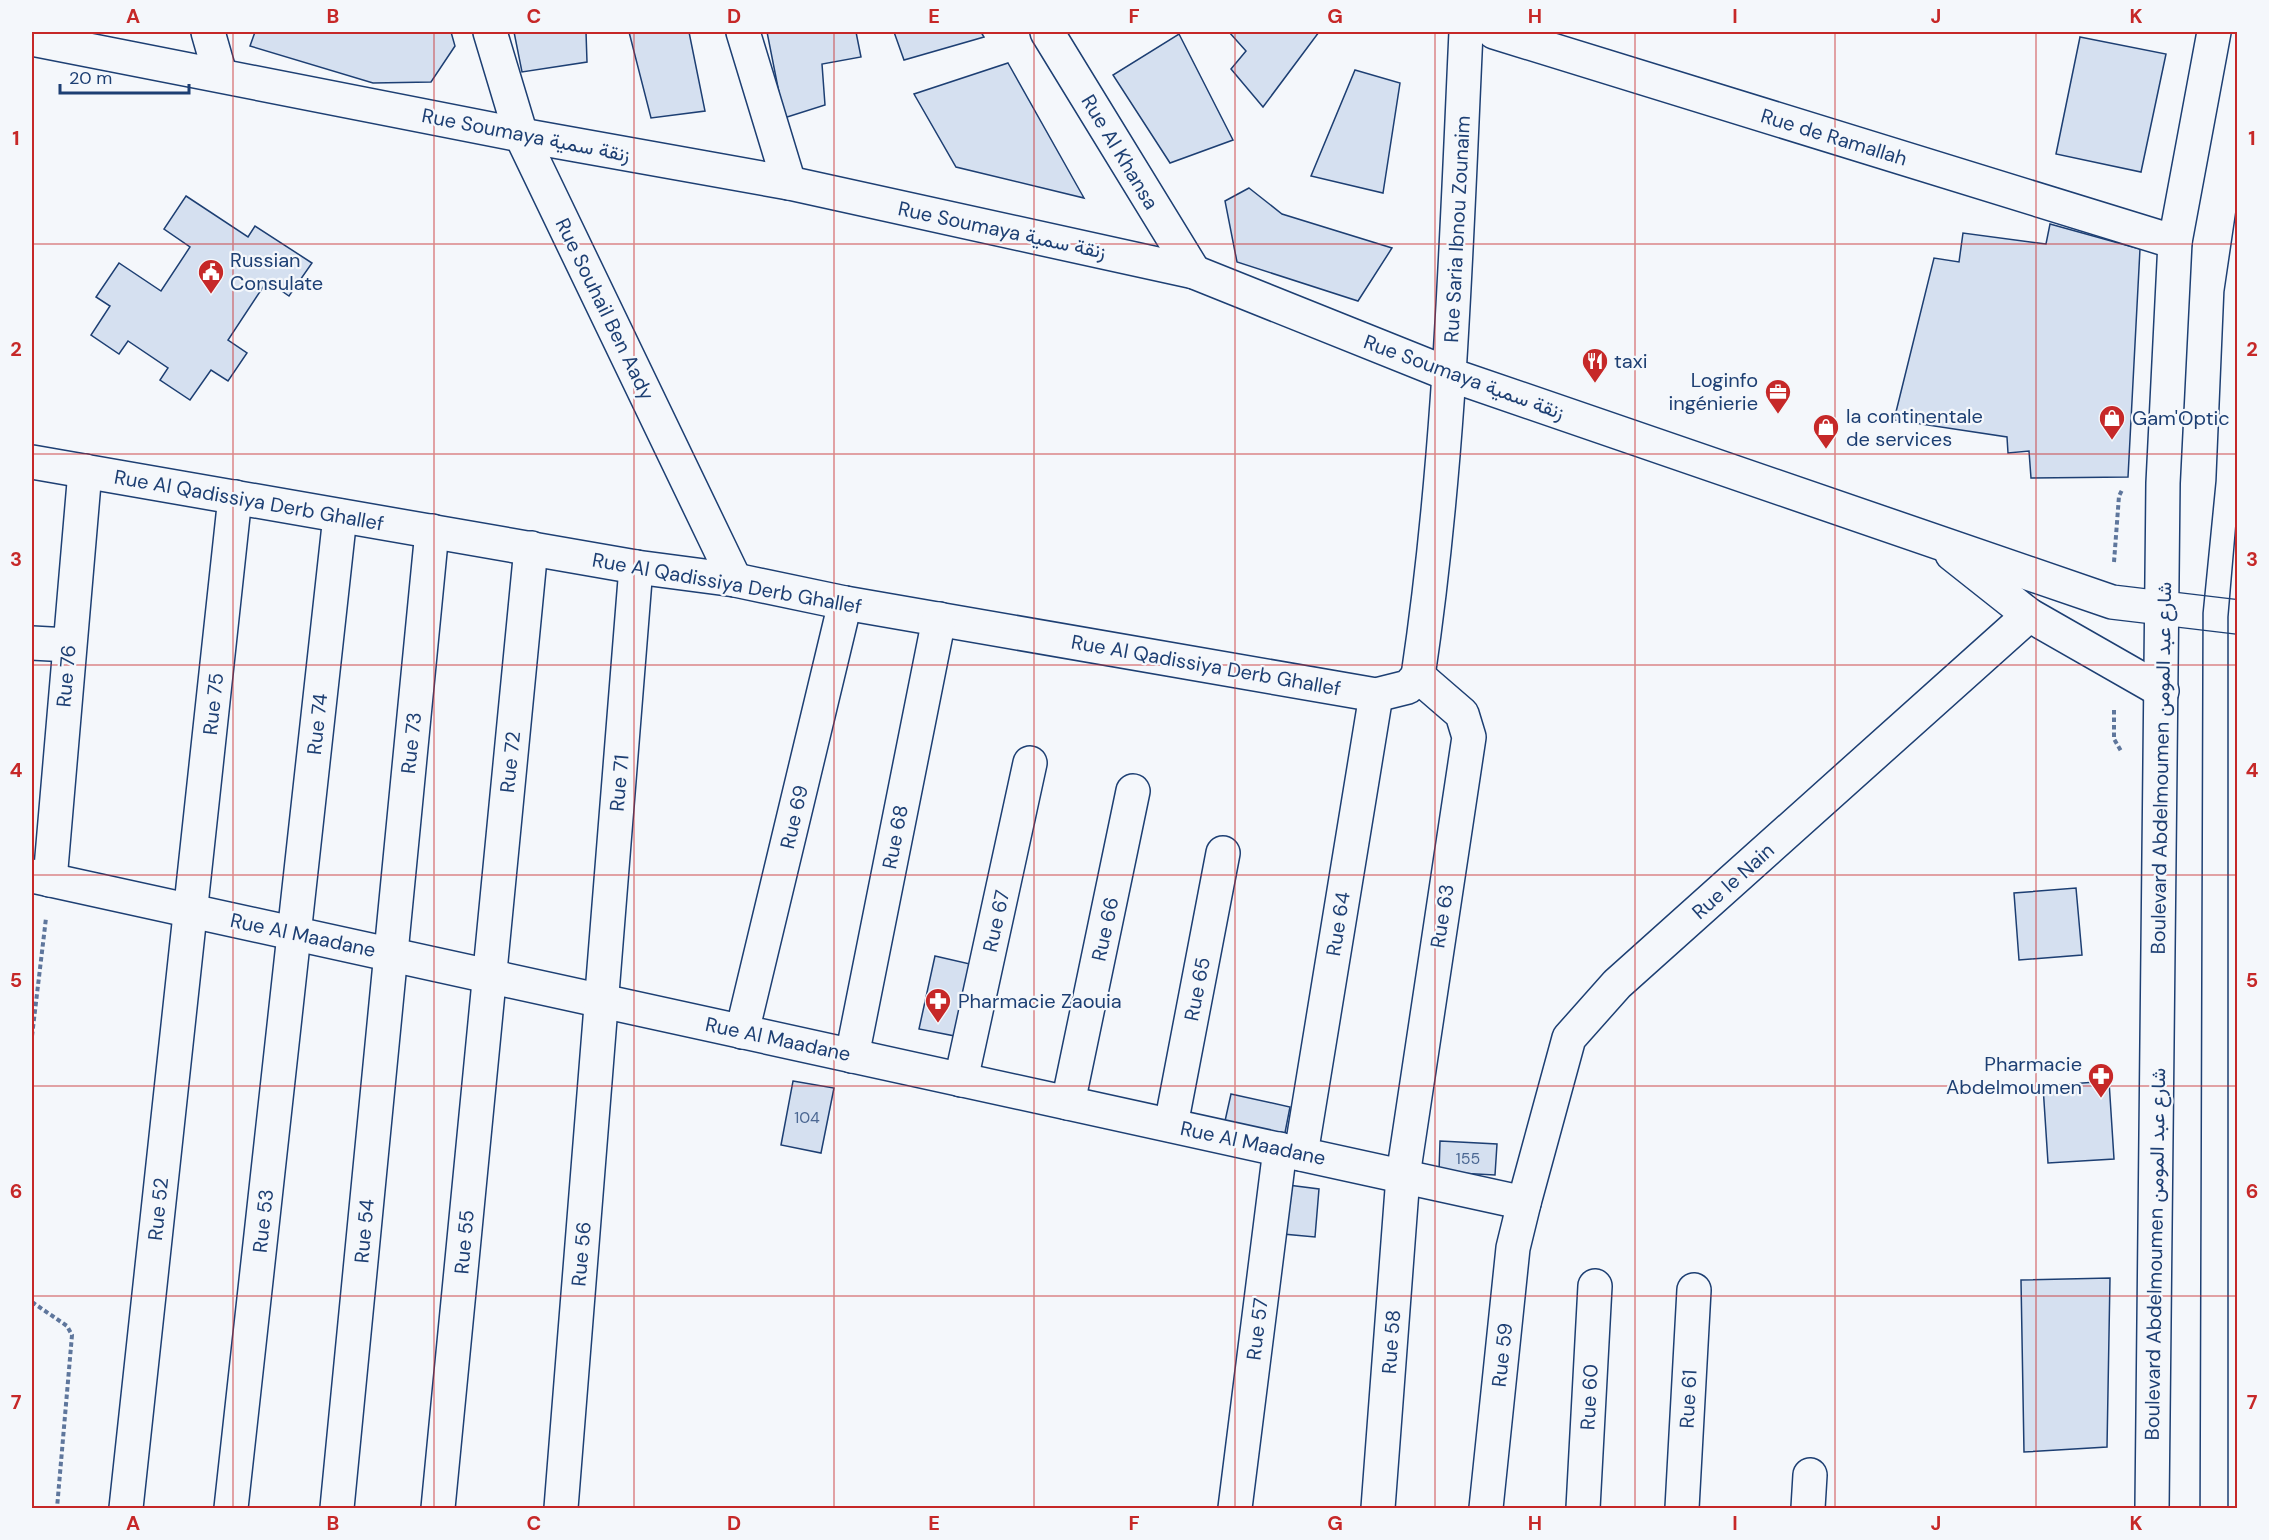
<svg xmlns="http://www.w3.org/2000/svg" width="2269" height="1540" viewBox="0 0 2269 1540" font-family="'DM Sans',Vazirmatn,sans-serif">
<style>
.building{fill:#d5e0f0;stroke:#1d3f73;stroke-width:1.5}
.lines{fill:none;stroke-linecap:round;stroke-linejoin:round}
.street-casing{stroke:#1d3f73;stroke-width:36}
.secondary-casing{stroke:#1d3f73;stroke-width:36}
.path{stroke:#5e769c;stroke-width:4;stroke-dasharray:4.5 3;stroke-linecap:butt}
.street{stroke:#f4f7fb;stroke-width:33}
.secondary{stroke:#f4f7fb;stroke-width:33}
.tram{stroke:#1d3f73;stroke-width:1.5}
.grid{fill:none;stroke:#c62828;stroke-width:1.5;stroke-opacity:0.55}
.labels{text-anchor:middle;stroke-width:4.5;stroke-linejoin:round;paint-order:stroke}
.number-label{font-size:16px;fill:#4b6792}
.street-label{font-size:20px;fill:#1d3f73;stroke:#f4f7fb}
.poi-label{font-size:20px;fill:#1d3f73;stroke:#f4f7fb;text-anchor:start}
.neatline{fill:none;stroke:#c62828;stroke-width:2}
.grid-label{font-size:20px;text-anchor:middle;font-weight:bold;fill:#c62828}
</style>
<rect width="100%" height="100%" fill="#f4f7fb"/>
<g class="building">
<path d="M255,32h196l4,14 -24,36 -58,1 -123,-37z"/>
<path d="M514,32h72l1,30 -65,10z"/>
<path d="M629,32h60l16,79 -54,7z"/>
<path d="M767,32h89l5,25 -39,7 3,41 -41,13z"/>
<path d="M894,32h87l3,5 -80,23z"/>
<path d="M1229,32h90l-56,75 -32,-38 15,-18z"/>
<path d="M1179,34l54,106 -63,23 -57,-88z"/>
<path d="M2080,37l86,17 -25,118 -85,-18z"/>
<path d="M1008,63l76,135 -128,-31 -42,-73z"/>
<path d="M1355,70l45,13 -17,110 -72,-17z"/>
<path d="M1249,188l33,26 110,34 -34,53 -121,-39 -12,-61z"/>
<path d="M186,196l62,41 7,-11 57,37 -23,33 -22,-15 -39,59 19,13 -19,28 -17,-11 -21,30 -30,-20 8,-12 -40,-27 -9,13 -28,-19 19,-29 -14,-9 23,-34 42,28 29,-44 -26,-18z"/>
<path d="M2050,224l90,25 -12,228 -97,1 -2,-27 -21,2 -1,-16 -113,-17 40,-162 25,4 4,-29 83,11z"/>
<path d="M2076,888l6,67 -63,5 -5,-67z"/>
<path d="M935,956l35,8 -15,72 -36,-7z"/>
<path d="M793,1081l41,7 -13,65 -40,-8z"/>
<path d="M2109,1081l5,78 -66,4 -5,-77z"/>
<path d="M1231,1094l59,13 -7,36 -60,-13z"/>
<path d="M1440,1141l57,3 -2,31 -56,-3z"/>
<path d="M1288,1185l31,4 -4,48 -32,-3z"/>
<path d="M2110,1278l-3,169 -83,5 -3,-172z"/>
</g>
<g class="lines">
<g class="street-casing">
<g id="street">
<path d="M208,32l12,42"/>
<path d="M490,32l31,103 214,445"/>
<path d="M743,32l46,151"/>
<path d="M1047,32l147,240"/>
<path d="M1494,32l681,210"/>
<path d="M32,39l489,96 268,48 405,89 257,103 661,227 126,15"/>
<path d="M32,462l604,105 99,13 110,23 531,92 32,-8 10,-11"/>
<path d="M1952,554l77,61 133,76"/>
<path d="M32,643l37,2"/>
<path d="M1418,676c32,-214 38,-429 48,-644"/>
<path d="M32,876l1492,327"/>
<path d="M50,880l35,-409"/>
<path d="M742,1032l103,-429"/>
<path d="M852,1056l87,-437"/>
<path d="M961,1080l69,-317"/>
<path d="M1068,1103l65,-312"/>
<path d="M1171,1125l52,-272"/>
<path d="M1301,1154l75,-459"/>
<path d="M126,1508l109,-1011"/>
<path d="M231,1508l109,-992"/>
<path d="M337,1508l95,-977"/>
<path d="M438,1508l93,-960"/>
<path d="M561,1508l75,-941"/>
<path d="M1235,1508l45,-359"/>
<path d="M1378,1508l25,-332 66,-439 -7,-23 -44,-38"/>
<path d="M1486,1508l27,-260 11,-45 45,-165 48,-54 412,-369"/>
<path d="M1583,1508l12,-222"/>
<path d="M1682,1508l12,-218"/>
<path d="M1808,1508l2,-33"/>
</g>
</g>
<g class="secondary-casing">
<path id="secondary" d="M2152,1508l11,-1025 12,-241 39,-210"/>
</g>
<g class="path">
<path d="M2114,562l5,-66 3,-6"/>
<path d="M2114,710v29l7,12"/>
<path d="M32,1036l14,-118"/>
<path d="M32,1302l35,24 5,9 -15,173"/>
</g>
<use href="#street" class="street"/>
<use href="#secondary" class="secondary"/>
<g class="tram">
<path d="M2200,1508l3,-895 13,-132 8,-189 14,-95"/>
<path d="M2228,1508v-891l10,-117"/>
</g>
</g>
<path class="grid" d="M233,32v1476M434,32v1476M634,32v1476M834,32v1476M1034,32v1476M1235,32v1476M1435,32v1476M1635,32v1476M1835,32v1476M2036,32v1476M32,244h2206M32,454h2206M32,665h2206M32,875h2206M32,1086h2206M32,1296h2206"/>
<defs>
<g id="civic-pin" transform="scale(1.35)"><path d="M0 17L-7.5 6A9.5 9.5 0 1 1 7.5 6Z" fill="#c62828" stroke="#f4f7fb"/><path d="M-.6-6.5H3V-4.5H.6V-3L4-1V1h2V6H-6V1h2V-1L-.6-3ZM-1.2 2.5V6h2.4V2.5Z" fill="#fff"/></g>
<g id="restaurant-pin" transform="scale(1.35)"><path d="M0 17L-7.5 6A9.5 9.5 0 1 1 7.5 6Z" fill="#c62828" stroke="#f4f7fb"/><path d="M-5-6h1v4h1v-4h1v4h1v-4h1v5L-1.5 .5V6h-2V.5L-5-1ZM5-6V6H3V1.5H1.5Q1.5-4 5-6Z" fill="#fff"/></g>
<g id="office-pin" transform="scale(1.35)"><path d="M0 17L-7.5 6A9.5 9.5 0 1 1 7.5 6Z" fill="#c62828" stroke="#f4f7fb"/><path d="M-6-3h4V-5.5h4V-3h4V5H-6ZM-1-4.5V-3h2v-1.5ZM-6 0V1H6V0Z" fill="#fff"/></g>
<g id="shop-pin" transform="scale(1.35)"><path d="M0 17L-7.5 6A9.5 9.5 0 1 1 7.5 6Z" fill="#c62828" stroke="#f4f7fb"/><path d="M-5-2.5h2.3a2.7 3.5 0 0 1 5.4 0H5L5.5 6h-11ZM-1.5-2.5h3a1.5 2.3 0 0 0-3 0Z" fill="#fff"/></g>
<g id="pharmacy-pin" transform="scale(1.35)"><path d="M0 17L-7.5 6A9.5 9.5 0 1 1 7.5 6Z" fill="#c62828" stroke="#f4f7fb"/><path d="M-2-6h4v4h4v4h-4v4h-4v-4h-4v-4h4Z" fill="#fff"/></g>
</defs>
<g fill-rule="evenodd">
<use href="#civic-pin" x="211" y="272"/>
<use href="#restaurant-pin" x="1595" y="361"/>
<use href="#office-pin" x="1778" y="392"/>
<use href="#shop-pin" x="2112" y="418"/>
<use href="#shop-pin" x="1826" y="427"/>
<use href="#pharmacy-pin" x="938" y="1001"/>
<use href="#pharmacy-pin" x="2101" y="1076"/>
</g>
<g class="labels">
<g class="number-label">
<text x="807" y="1123">104</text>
<text x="1468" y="1164">155</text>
</g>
<g class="street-label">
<text transform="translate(526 135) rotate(11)" y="7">Rue Soumaya زنقة سمية</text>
<text transform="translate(1834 137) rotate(17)" y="7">Rue de Ramallah</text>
<text transform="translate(1120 152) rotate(59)" y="7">Rue Al Khansa</text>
<text transform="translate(1457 229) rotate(-87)" y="7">Rue Saria Ibnou Zounaim</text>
<text transform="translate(1002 230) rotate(12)" y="7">Rue Soumaya زنقة سمية</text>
<text transform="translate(605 309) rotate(64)" y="7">Rue Souhail Ben Aady</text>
<text transform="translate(1464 377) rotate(20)" y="7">Rue Soumaya زنقة سمية</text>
<text transform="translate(249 500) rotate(10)" y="7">Rue Al Qadissiya Derb Ghallef</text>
<text transform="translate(727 583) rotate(10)" y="7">Rue Al Qadissiya Derb Ghallef</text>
<text transform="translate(1206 665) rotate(10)" y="7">Rue Al Qadissiya Derb Ghallef</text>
<text transform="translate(66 676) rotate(-85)" y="7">Rue 76</text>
<text transform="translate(213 704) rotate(-84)" y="7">Rue 75</text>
<text transform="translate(317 724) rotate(-84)" y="7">Rue 74</text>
<text transform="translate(411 743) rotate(-84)" y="7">Rue 73</text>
<text transform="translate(510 762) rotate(-84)" y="7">Rue 72</text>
<text transform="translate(2161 768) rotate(-89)" y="7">Boulevard Abdelmoumen شارع عبد المومن</text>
<text transform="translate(619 783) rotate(-85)" y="7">Rue 71</text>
<text transform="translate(794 817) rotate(-77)" y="7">Rue 69</text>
<text transform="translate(895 837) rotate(-79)" y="7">Rue 68</text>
<text transform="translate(1733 881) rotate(-42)" y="7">Rue le Nain</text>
<text transform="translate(1442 916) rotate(-81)" y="7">Rue 63</text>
<text transform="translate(996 921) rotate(-78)" y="7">Rue 67</text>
<text transform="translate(1338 924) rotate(-81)" y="7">Rue 64</text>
<text transform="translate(1105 929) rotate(-78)" y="7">Rue 66</text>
<text transform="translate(303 935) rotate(12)" y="7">Rue Al Maadane</text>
<text transform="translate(1197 989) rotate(-79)" y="7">Rue 65</text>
<text transform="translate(778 1039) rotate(12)" y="7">Rue Al Maadane</text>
<text transform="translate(1253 1143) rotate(12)" y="7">Rue Al Maadane</text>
<text transform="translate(158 1209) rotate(-84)" y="7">Rue 52</text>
<text transform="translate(263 1221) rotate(-84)" y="7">Rue 53</text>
<text transform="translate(364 1231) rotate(-85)" y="7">Rue 54</text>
<text transform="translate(464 1242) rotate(-85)" y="7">Rue 55</text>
<text transform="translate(581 1254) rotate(-85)" y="7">Rue 56</text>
<text transform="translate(2155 1254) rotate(-89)" y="7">Boulevard Abdelmoumen شارع عبد المومن</text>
<text transform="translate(1257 1329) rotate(-83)" y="7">Rue 57</text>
<text transform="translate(1391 1342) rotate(-86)" y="7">Rue 58</text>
<text transform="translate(1502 1355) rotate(-84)" y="7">Rue 59</text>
<text transform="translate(1589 1397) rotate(-87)" y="7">Rue 60</text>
<text transform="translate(1688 1399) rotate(-87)" y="7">Rue 61</text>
</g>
<g class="poi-label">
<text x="230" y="267">Russian<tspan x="230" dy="23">Consulate</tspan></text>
<text x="1614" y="368">taxi</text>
<text x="1758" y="387" text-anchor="end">Loginfo<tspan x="1758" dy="23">ingénierie</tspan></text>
<text x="1846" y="423">la continentale<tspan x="1846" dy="23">de services</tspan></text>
<text x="2132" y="425">Gam'Optic</text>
<text x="958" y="1008">Pharmacie Zaouia</text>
<text x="2082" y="1071" text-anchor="end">Pharmacie<tspan x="2082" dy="23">Abdelmoumen</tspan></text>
</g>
</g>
<rect width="2269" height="1540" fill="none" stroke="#f4f7fb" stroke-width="66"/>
<path d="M60 84v9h129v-9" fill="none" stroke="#1d3f73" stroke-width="3"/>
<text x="69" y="84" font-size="18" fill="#1d3f73" stroke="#f4f7fb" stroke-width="4.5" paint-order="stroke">20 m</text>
<rect x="33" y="33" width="2203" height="1474" class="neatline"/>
<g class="grid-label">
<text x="133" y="23">A</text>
<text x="333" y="23">B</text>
<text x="534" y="23">C</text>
<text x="734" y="23">D</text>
<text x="934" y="23">E</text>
<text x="1134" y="23">F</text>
<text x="1335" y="23">G</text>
<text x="1535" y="23">H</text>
<text x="1735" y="23">I</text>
<text x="1936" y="23">J</text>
<text x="2136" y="23">K</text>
<text x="16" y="145">1</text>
<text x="2252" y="145">1</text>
<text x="16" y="356">2</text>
<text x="2252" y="356">2</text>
<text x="16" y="566">3</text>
<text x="2252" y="566">3</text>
<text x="16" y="777">4</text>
<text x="2252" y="777">4</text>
<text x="16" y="987">5</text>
<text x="2252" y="987">5</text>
<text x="16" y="1198">6</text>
<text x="2252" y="1198">6</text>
<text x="16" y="1409">7</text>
<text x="2252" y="1409">7</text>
<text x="133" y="1530">A</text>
<text x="333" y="1530">B</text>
<text x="534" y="1530">C</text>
<text x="734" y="1530">D</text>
<text x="934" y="1530">E</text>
<text x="1134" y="1530">F</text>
<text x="1335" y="1530">G</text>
<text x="1535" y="1530">H</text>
<text x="1735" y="1530">I</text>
<text x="1936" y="1530">J</text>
<text x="2136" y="1530">K</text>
</g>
</svg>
